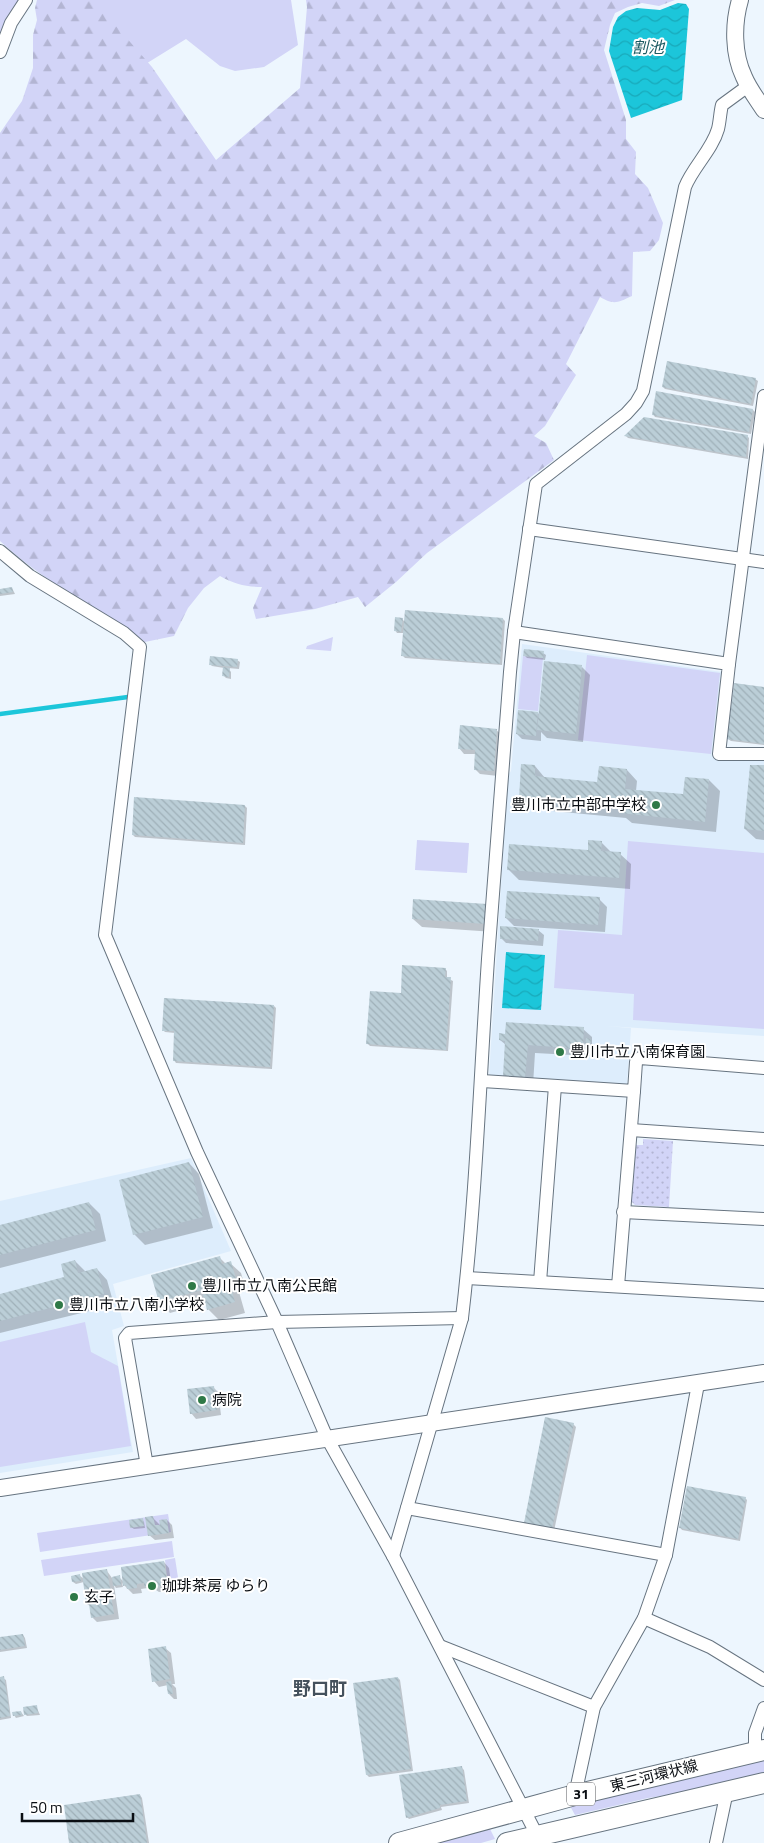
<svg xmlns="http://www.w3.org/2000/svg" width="764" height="1843" viewBox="0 0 764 1843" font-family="'Titillium Web','Noto Sans JP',sans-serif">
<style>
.built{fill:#ddedfc}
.grass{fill:#d2d4f7}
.forest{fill:url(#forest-firs)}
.park{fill:url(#park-dots)}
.water{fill:url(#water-waves)}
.shadow{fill:#0003}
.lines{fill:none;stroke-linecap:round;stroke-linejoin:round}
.stream{stroke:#1cc6da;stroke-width:4.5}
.building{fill:url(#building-back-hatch)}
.minor-casing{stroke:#677480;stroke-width:14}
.tertiary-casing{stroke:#677480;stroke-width:18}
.primary-casing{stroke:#677480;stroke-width:22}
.minor{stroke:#fff;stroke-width:12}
.tertiary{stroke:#fff;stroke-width:16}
.primary{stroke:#fff;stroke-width:20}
.poi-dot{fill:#2f7947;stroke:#fff;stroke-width:2}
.labels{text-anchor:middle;stroke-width:4;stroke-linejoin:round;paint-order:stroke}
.shield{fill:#fff;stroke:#54565a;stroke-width:1}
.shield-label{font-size:14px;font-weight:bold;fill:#0a0e13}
.poi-label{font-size:15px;fill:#0a0e13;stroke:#fff;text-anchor:start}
.street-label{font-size:15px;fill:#0a0e13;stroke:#fff}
.water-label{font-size:16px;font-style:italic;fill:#1c5a62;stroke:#fff}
.quarter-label{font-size:18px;font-weight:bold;fill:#45515c;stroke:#fff}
</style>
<defs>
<pattern id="forest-firs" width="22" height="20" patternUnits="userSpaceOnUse" patternTransform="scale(1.25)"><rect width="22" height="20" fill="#d2d4f7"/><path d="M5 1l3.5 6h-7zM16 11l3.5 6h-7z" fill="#b3b5d3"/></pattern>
<pattern id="park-dots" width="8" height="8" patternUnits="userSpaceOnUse" patternTransform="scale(1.25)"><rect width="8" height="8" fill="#d2d4f7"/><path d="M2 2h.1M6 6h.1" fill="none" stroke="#b3b5d3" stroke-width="1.8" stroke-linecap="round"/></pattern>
<pattern id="water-waves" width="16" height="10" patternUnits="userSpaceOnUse" patternTransform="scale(1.25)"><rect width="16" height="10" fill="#1cc6da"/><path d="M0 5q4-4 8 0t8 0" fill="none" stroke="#18a9ba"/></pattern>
<pattern id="building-back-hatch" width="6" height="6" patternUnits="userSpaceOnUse" patternTransform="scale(1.25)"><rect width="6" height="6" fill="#bbced7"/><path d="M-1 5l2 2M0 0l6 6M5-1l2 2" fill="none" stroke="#9fb0b8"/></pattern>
</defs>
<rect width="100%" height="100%" fill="#edf6fe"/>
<g class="built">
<path d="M522,644l200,28 -9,87 51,2v275l-158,-10 25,2 -4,57 -138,-9 19,-301 3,-4z"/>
<path d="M191,1158l40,93 -118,33 11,42 -12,4 21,122 -133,21v-272z"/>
</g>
<g class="grass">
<path d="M0,0h20l-20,34z"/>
<path d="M96,0h195l7,45 -34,22 -29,4 -15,-5 -34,-27 -42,26 -45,-54z"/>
<path d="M333,637l-2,14 -25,-2 1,-3z"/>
<path d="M587,655l133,18 -9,81 -133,-14z"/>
<path d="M523,656l20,2 -5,53 -20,-2z"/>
<path d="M417,840l52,3 -2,30 -52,-3z"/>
<path d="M628,841l136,12v176l-131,-9 1,-26 -80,-6 4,-58 64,5z"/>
<path d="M85,1322l6,30 27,14 13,80 -131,21v-125z"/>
<path d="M168,1514l3,18 -131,20 -3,-19z"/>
<path d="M172,1541l2,16 -130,19 -3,-16z"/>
<path d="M175,1558l4,26 -11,1 -3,-25z"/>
<path d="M764,1759v19l-36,8 -80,12 -73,17 -6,-11z"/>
<path d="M489,1827l6,12 -14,4h-49z"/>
</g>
<path class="forest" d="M37,0h64l1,10 50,57 64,93 84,-72 7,-81 -1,-7h369l-16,6 -17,-3 -14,4 -13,6 -5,12 -6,25 22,70v19l10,13 -1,22 13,14 15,35 -4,17 -9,11 -17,1 -1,44c-15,7 -18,9 -32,1l-34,67 10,11 -31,51 -11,10 12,7 8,17 -127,93 -31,29 -31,25 -7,-10 -43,12 -59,10 -3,-11 9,-21c-16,0 -28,-3 -42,-11l-16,12 -16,20 -14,28 -29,6c-31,-25 -67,-42 -100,-65 -16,-11 -31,-23 -45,-36v-408l22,-32 11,-33v-33l4,-15 -2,-12z"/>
<path class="park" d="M643,1139l30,2 -4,66 -34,-2 -4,-4 5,-56h7z"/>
<g class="water">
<path d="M678,3l8,1 3,5 -7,91 -51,18 -22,-67 4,-24 5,-10 8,-6 11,-3 23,2z"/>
<path d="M506,952l39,3 -4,55 -39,-2z"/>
</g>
<g class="shadow">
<path d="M755,379l3,2 -5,25 -88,-17 -2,-2z"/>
<path d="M753,410l2,2 -4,22 -96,-17 -2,-3z"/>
<path d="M645,418l102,18 2,2 -1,21 -120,-21 -2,-2z"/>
<path d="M12,588l3,6 -15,2v-6z"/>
<path d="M402,619l3,3 98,-3 2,2 -3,44 -97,-7 -2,-2 1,-23h-7l-2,-3z"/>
<path d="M543,653l3,2 -1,5 -18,-2 -2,-2z"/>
<path d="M237,660l3,2 -1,7 -11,-1 3,4v7l-5,-1 -2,-2v-8l-12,-2 -2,-2z"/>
<path d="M582,667l8,8 -7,67 -36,-4 -6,-6v9l-19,-2 -5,-5 21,-21 2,2z"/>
<path d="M764,688v57l-33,-4 -3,-2z"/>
<path d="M496,730l6,5 -4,41 -18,-2 -5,-5 1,-15h-12l-5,-6z"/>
<path d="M535,766l10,12 53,5 29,-13 10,11 -1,10 49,5 24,-16 11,11 -4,41 -84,-9 -6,-5 -95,-9 -11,-11z"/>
<path d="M764,766v74l-8,-1 -11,-10z"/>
<path d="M245,806l2,2 -2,37 -110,-8 -2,-2z"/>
<path d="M601,842l11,11 8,1 11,10 -1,25 -111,-9 -11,-11 81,-18z"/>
<path d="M599,899l8,8 -2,25 -91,-6 -8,-8z"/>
<path d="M487,905l7,27 -72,-5 -9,-8z"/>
<path d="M538,930l6,5 -1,11 -37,-3 -5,-5z"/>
<path d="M445,969l2,2v7l6,3 -5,70 -78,-5 -2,-2 34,-49z"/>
<path d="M274,1006l2,2 -4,61 -96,-6 -2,-3 1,-27 -10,-1 -2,-2z"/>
<path d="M583,1029l9,8v10h-1l-1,9 -55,-3 -2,32 -21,-2 -8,-8 2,-30 -6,-5z"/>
<path d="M189,1163l10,11 14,54 -68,17 -11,-11z"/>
<path d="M89,1203l11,11 6,27 -106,27v-42z"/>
<path d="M219,1257l7,7 4,-1 11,10 5,17 -7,2 6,21 -26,7 -11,-11 -2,-6 -36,10 -10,-11z"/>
<path d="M75,1261l11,11 11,-3 10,11 7,25 -114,28v-38l66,-17z"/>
<path d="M213,1387l5,5 3,23 -25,4 -5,-6z"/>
<path d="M573,1424l3,3 -22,104 -27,-6z"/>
<path d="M745,1498l2,2 -7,41 -58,-11 -2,-3z"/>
<path d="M153,1518l8,8 6,-6 5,5 2,13 -19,2 -6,-5z"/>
<path d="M142,1519l2,3 1,6 -11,1 -3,-2z"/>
<path d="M164,1562l5,6 3,22 -13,2 -3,-2h-5l-3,-2 -7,1 1,4 -9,1 -11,-11 1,4 -7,1 -2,-3 5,34 -22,3 -5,-5 -2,-11 -3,-2 -3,-22 -8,2 -3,-2 7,-6 4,3 23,-8 5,7 7,-1 5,5z"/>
<path d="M23,1635l2,3 2,10 -27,4v-13z"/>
<path d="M165,1648l6,5 4,31h-3l4,4 1,11h-3l-5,-5 -1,-9 -9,2 -5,-6z"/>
<path d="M0,1678h3l3,2 5,38 -11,2z"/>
<path d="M398,1678l2,2 13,91 -44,6 -2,-2 -13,-91z"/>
<path d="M36,1706l4,9 -13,1 -2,-2z"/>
<path d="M21,1712l3,4 -8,2 -2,-3z"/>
<path d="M461,1767l3,3 5,33 -28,4 1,3 -33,9 -2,-2z"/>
<path d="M140,1795l2,3 7,45h-78z"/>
</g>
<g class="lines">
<path class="stream" d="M0,714l128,-17"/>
</g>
<g class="building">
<path d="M667,361l89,17 -5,26 -89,-17z"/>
<path d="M656,391l97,18 -4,23 -97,-17z"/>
<path d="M644,417l104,18 -2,22 -122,-21z"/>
<path d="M12,587l1,5 -13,2v-5z"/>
<path d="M405,610l98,8 -3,46 -99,-8z"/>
<path d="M395,617l8,1 -2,14 -7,-1z"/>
<path d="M524,649l20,2 -1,7 -20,-2z"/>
<path d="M210,656l28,3 -1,8 -28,-2z"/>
<path d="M544,661l38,4 -6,69 -39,-4z"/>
<path d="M223,667l7,1 -1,9 -7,-1z"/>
<path d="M734,683l30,4v57l-37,-5z"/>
<path d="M518,710l20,2 -2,24 -20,-2z"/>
<path d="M460,725l37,4 -3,42 -20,-1 1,-20 -17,-1z"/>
<path d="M521,764l14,1v11l62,6 2,-16 28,3 -2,20 58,5 2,-17 24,2 -4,43 -85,-9v-5l-101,-10z"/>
<path d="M750,765h14v66l-20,-2z"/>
<path d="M134,797l111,8 -2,38 -111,-8z"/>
<path d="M588,840l14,1 -1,10 20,1 -2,26 -112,-8 2,-26 79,6z"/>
<path d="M507,891l93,6 -2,28 -93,-7z"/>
<path d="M413,899l74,5 -1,20 -74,-5z"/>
<path d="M500,926l39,3 -1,12 -38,-2z"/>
<path d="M402,965l44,3 -1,9h6l-5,73 -80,-6 4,-53 31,2z"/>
<path d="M164,998l110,7 -4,62 -97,-6 1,-30h-12z"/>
<path d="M506,1022l78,5 -1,22 -55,-4 -3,32 -22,-1 2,-35 -6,-1v-7l6,1z"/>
<path d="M586,1038l5,1 -1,6h-5z"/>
<path d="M189,1162l14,55 -70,18 -14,-55z"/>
<path d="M89,1202l7,28 -96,25v-30z"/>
<path d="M220,1256l2,8 9,-3 5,18 -7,2 6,21 -28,8 -5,-20 -43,12 -8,-27z"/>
<path d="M75,1260l3,13 19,-5 7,26 -104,27v-27l64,-17 -3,-13z"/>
<path d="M214,1386l3,24 -27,4 -3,-25z"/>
<path d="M545,1417l29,6 -22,106 -28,-6z"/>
<path d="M687,1486l59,11 -8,42 -59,-11z"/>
<path d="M153,1516l2,9h5l-1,-5 8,-1 2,14 -21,3 -3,-19z"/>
<path d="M143,1518l1,8 -14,2 -1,-8z"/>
<path d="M164,1561l4,24 -15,2 -1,-2 -8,1v-3l-7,1v4l-10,1 -1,-4 -3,1 -2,-19z"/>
<path d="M107,1569l7,45 -23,4 -2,-14h-3l-4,-31z"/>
<path d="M80,1574l1,7 -9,1 -1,-6z"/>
<path d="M120,1575l1,10 -8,1 -1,-9z"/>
<path d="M23,1634l2,12 -25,4v-13z"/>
<path d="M166,1646l4,33 -18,3 -4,-33z"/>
<path d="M4,1676l6,40 -10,2v-41z"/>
<path d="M398,1677l13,92 -45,6 -13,-92z"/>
<path d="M171,1681l2,13h-5l-2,-12z"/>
<path d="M37,1705l1,8 -14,2 -1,-8z"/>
<path d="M21,1711l1,4 -9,1 -1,-4z"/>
<path d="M462,1766l5,35 -27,4v3l-34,10 -7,-43z"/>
<path d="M140,1794l7,49h-78l-5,-38z"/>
</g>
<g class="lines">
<g class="minor-casing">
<g id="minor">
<path d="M0,52l11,-29 15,-23"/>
<path d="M529,529l235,33"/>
<path d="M0,551l30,25 94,57 16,14 -35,288 92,217 80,170 50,116 66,118 147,285"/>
<path d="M514,632l215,32 -10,90h45"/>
<path d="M729,664l35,-268"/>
<path d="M482,1081l152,10 2,-29 4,-4 124,10"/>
<path d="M631,1130l133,9"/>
<path d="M623,1212l141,7"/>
<path d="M467,1278l297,17"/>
<path d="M540,1282l15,-196"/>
<path d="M618,1286l16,-195"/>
<path d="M147,1466l-22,-128 4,-5 148,-11 185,-4"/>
<path d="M407,1508l259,47"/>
<path d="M393,1556l69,-238c14,-119 18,-239 26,-359 7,-96 15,-191 22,-287l4,-40 22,-148 90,-70 10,-11 7,-12 42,-204c8,-20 27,-37 33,-58 2,-8 2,-16 4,-24l26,-19"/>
<path d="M644,1618l66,29 54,33"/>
<path d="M440,1646l154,61"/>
<path d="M755,1752v-19l9,-25"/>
<path d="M575,1795l19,-88 50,-89 22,-63 32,-171"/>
<path d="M716,1843l11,-52"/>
</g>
</g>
<g class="tertiary-casing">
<g id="tertiary">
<path d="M740,0c-7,24 -7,54 4,77 5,12 13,22 20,33"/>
<path d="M0,1488l764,-115"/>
</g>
</g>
<g class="primary-casing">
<g id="primary">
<path d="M399,1843l176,-48 189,-45"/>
<path d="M507,1843l257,-60"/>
</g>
</g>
<use href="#minor" class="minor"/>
<use href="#tertiary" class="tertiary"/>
<use href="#primary" class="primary"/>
</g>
<g class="poi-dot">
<circle cx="656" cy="805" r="5"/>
<circle cx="560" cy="1052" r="5"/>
<circle cx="192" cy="1286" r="5"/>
<circle cx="59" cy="1305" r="5"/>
<circle cx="202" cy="1400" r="5"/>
<circle cx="152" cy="1586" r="5"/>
<circle cx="74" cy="1597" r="5"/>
</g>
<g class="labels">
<rect class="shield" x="567" y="1782.5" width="28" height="23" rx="4"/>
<g class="shield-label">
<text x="581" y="1799">31</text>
</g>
<g class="poi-label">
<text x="646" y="810" text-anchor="end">豊川市立中部中学校</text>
<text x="570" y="1057">豊川市立八南保育園</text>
<text x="202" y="1291">豊川市立八南公民館</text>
<text x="69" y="1310">豊川市立八南小学校</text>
<text x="212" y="1405">病院</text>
<text x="162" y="1591">珈琲茶房 ゆらり</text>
<text x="84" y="1602">玄子</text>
</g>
<g class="street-label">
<text transform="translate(654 1776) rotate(-14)" y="5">東三河環状線</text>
</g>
<g class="water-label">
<text x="648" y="53">割池</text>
</g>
<g class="quarter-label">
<text x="320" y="1695">野口町</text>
</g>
</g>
<path d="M22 1813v8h111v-8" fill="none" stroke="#0a0e13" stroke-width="2.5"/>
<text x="30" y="1813" font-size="15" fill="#0a0e13" stroke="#ffffff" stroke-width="4" paint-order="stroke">50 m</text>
</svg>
